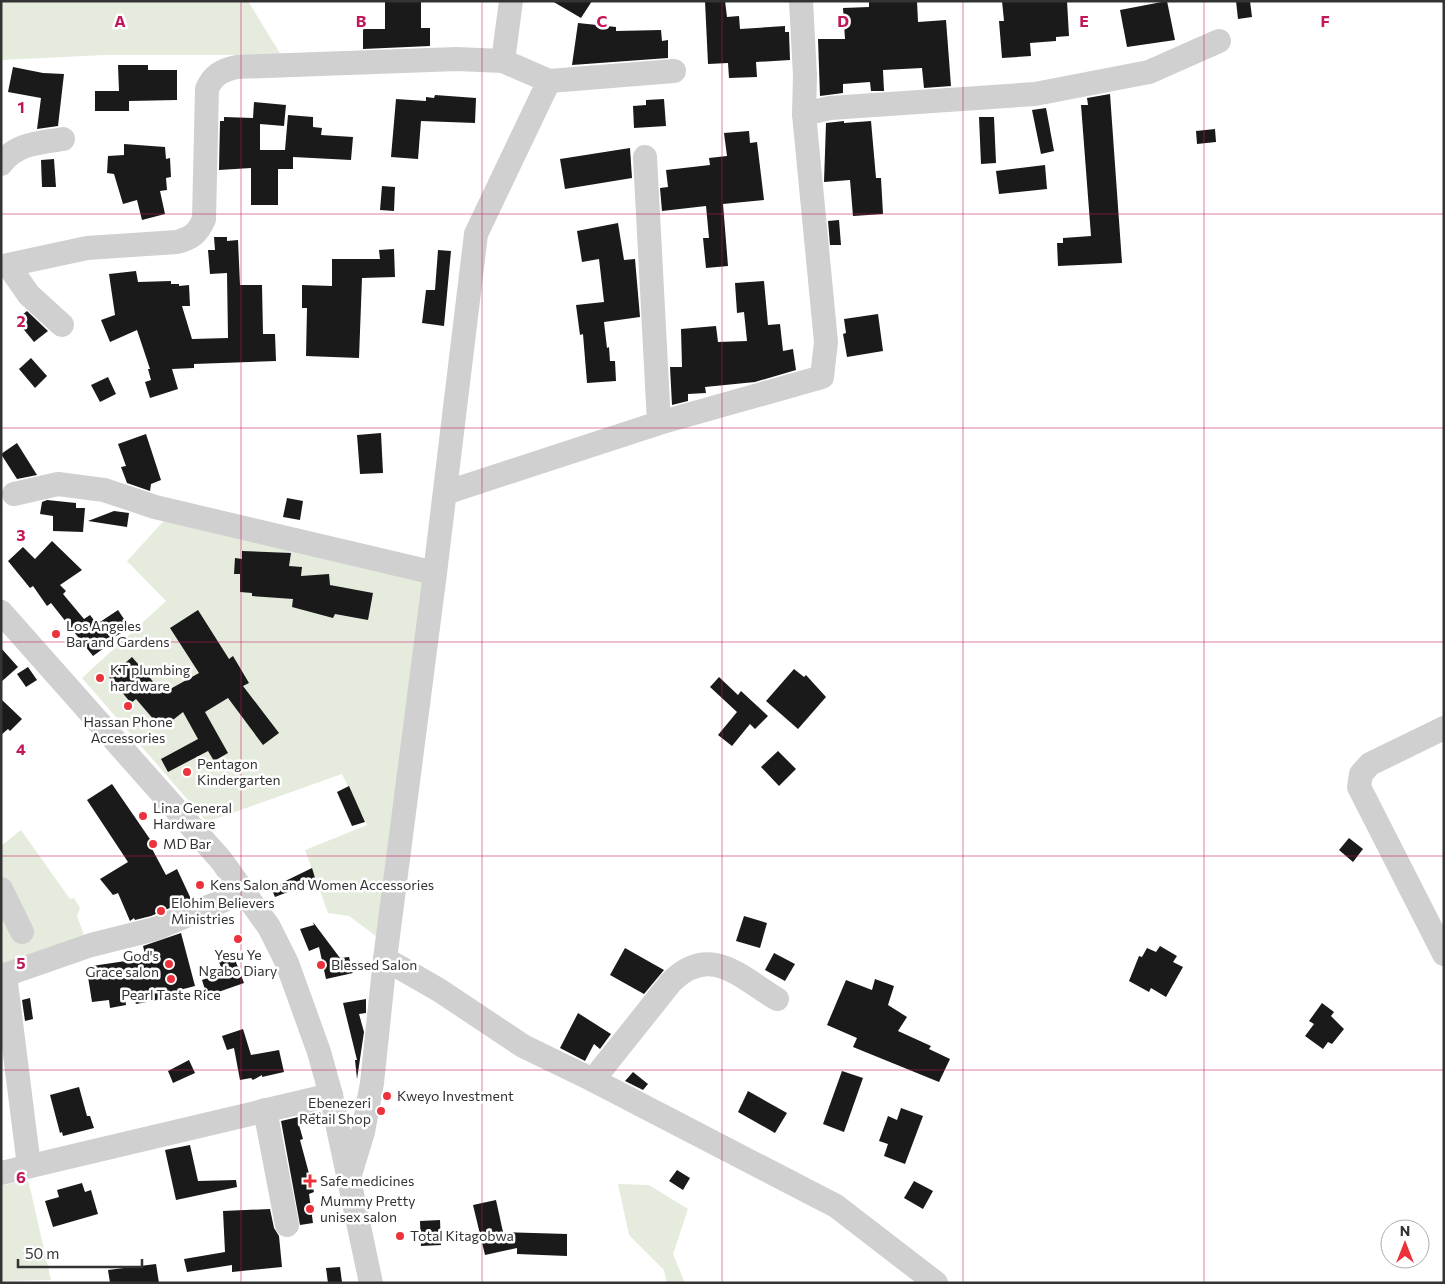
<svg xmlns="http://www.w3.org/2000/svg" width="1445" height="1284" viewBox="0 0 1445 1284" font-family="Commissioner,sans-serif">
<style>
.green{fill:#e5ecde}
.building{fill:#1a1a1a}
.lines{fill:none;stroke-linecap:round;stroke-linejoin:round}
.minor{stroke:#d0d0d0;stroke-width:24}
.grid{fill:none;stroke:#c2185b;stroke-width:1;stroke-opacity:0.55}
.poi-dot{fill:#ec323b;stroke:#fff;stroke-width:2}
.labels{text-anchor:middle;stroke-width:5;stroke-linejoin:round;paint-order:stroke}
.poi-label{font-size:14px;fill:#333;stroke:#fff;text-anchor:start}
.grid-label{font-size:16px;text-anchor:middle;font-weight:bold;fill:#c2185b;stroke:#fff;stroke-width:5;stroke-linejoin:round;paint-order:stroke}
</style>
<rect width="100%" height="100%" fill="#fff"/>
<g class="green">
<path d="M1,1h247l33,54h-176l-104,5z"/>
<path d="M171,513l267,66 -46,369 -43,-32 -21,-3 -23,-63 62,-25 -25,-51 -135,48 -125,-144 84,-77 -39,-40z"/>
<path d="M21,830l49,69 4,-1 6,10 -3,8 10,27 -86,33v-130z"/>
<path d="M28,1179l23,101 -50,1v-95z"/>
<path d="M618,1184l31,1 39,24 -15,45 12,29h-18l-3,-13 -35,-35z"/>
</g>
<g class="building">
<path d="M385,1h36v27h9v18l-67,3v-20h22z"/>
<path d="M552,1h40l-11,17z"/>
<path d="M705,1h20l2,16 12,-1 1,13 45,-3v6h4l1,28 -34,2 1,15 -28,1 -1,-15 -20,1z"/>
<path d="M869,1h48l1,21 28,-2 5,66 -27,2 -2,-20 -39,2 1,21h-13l-1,-9 -27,2v9l-23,3 -2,-57h27l-2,-31 26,-1z"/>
<path d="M1002,1h65l2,35 -13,1v4l-26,2 1,13 -29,2 -3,-37h5z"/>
<path d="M1167,1l8,39 -48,7 -7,-37z"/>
<path d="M1236,1h14l2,16 -14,2z"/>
<path d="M578,23l38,4v4l45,-1 1,11 6,-1v18l-96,7z"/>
<path d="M118,65h30v5h29v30l-48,1v10h-34v-20h24z"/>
<path d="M13,67l30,6 21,1 -6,52 -21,3 4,-31 -33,-6z"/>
<path d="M1110,94l12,169 -64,3 -1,-23h6v-5l28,-2 -10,-131h7l-1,-7z"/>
<path d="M435,95l41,3 -1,25 -54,-2 -3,38 -27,-2 5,-58 30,2v-4l8,1z"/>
<path d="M664,99l2,27 -32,2 -1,-22 13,-1v-5z"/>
<path d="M254,102l32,3 -2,21 -24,-2v26h25l3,-35 25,2v10l9,1 -1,7 32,2 -2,23 -58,-3v12h-15v36h-27v-37l-32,2 1,-49h4v-4l29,1z"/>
<path d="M1046,108l8,43 -13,3 -9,-44z"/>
<path d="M979,117h15l2,46 -15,1z"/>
<path d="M844,121v2l27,-2 5,57h5l2,36 -30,2 -3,-36 -26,2 2,-59z"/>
<path d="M1215,129l1,13 -19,2 -1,-13z"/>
<path d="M749,131l1,12 7,-1 7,58 -41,4 5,62 -22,2 -3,-30h6l-3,-32 -44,5 -2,-23 8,-1 -2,-17 44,-5 -1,-7 18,-2 -3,-23z"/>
<path d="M124,144l41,3 1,12 4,-1 1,19 -5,1 1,12 -7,1 5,23 -23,6 -5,-20 -14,4 -9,-30 -7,-1 1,-17 16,-1z"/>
<path d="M630,148l2,30 -67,11 -5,-30z"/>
<path d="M54,159l2,28h-14l-1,-27z"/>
<path d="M1045,165l2,24 -48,5 -3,-23z"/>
<path d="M382,186l13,1 -1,24 -14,-1z"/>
<path d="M839,220l2,25h-11l-2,-24z"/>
<path d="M618,223l6,37 11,-1 5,58 -36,5 3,26 2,-1 1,14h5l1,20 -29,2 -4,-49 -3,1 -4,-30 28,-3 -5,-43 -17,3 -5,-31z"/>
<path d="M214,237h13v4l11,-1 2,45h22l1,49h12l1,27 -82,3v4l-22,1 6,20 -28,9 -5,-16 6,-2 -3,-11h2l-13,-39 -27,12 -9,-22 14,-5 -6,-41 27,-3 2,11 33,-1v3h8v2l10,-1 1,21h-8l10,33 36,-1 -1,-65 -17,1 -2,-24h7z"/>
<path d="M394,249l1,28 -33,1 -3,80 -53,-2 1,-48h-5v-23l30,1v-27h48l-1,-9z"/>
<path d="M438,250l13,1 -7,75 -22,-3 4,-33h9z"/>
<path d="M764,281l4,44 12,-1 3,27 10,-2 3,21 -41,12 -50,5 1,6 -18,1v7l-16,4 -2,-38h12l-1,-38 35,-3 2,16 29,-1 -3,-29 -7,1 -2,-30z"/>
<path d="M27,311l21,20 -14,11 -18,-22z"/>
<path d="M878,314l5,37 -36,6 -4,-23 3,-1 -2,-14z"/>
<path d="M31,358l16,18 -12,12 -16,-19z"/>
<path d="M108,377l8,17 -16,8 -9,-17z"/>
<path d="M381,433l2,40 -23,1 -3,-39z"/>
<path d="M146,434l15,46 -10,4 -1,7 -23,-8 -6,-16 5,-1 -8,-22z"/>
<path d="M17,443l20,32 -20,4 -16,-25z"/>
<path d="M287,498l16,3 -3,19 -17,-3z"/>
<path d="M47,500l29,3v5h9l-2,24 -30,-1v-15l-13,-2 2,-12z"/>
<path d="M114,511l15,2 -2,14 -39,-6z"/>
<path d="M52,541l30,29 -22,15 6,6 -3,3 21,25 6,-4 7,9 21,-14 12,18 -21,12 2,3 -18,13 -42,-53 -4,3 -14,-20 -3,2 -22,-27 15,-14 12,12z"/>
<path d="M242,551l49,2 -2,13 13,1 -1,9 28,-2 1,11 43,8 -5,27 -33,-6 -2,4 -41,-11 1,-8 -41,-3v-3l-12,-1v-18h-6l1,-16 7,1z"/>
<path d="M198,610l31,49 4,-3 16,27 -6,3 36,47 -16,12 -35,-47 -23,14 23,41 -14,8 -6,-10 -40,21 -7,-13 37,-20 -15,-27 -19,15 -7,-8 -2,2 -19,-22 -5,4 -22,-26 23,-20 31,36 36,-20 -29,-45z"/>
<path d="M1,648l17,19 -17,15z"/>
<path d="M28,667l9,13 -11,7 -9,-13z"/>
<path d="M794,669l10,8 2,-2 20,22 -28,32 -32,-28z"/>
<path d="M719,677l19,18 3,-4 27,25 -13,13 -5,-5 -18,22 -14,-11 19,-23 -27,-25z"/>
<path d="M1,699l21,20 -12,12 -2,-2 -7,6z"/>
<path d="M778,751l18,18 -17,17 -18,-19z"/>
<path d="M112,784l42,61 -3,2 15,28 11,-6 14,30 -40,17 -16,4 -1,-2 -4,3 -12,-28 -5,2 -13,-16 28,-17 -41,-62z"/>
<path d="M349,786l16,36 -13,4 -15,-34z"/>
<path d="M1349,838l14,11 -10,13 -14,-12z"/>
<path d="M312,868l4,13 -41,16 -4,-9z"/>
<path d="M744,916l23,7 -7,25 -24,-7z"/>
<path d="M313,922l27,36 9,-1 4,16 -27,6 -7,-32 -10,4 -9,-22 14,-4z"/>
<path d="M181,933l14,53 -23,6 1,3 -20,6 -17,3 -4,-9 -7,3 1,7 -16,3 -1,-8 -17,2 -4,-25 5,-1 -1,-10 54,-8 -3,-12z"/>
<path d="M1160,946l17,10 -4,6 10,5 -17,30 -15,-9 -2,4 -20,-11 10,-25 3,1 5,-9 9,4z"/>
<path d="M625,948l39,22 -20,24 -34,-19z"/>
<path d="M774,953l21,11 -10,17 -20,-11z"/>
<path d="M234,957l10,26 -37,13 -5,-16 21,-8 -4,-10z"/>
<path d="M875,979l19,7 -6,19 19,12 -9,14 33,15 -2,3 21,10 -11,23 -86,-35 4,-9 -30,-13 19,-45 26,10z"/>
<path d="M30,998l3,21 -8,2 -3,-21z"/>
<path d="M366,999v14l-7,1 5,18 -7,47 -2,-19h2l-14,-57z"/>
<path d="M1322,1003l12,9 -3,4 13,13 -12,15 -4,-2 -5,7 -18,-13 9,-12 -5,-3z"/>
<path d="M578,1013l33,21 -11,15 -6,-5 -9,17 -25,-13z"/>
<path d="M243,1029l8,26 28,-5 5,22 -22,5v-2l-9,5 -2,-2 -11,2 -6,-32 -7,2 -5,-14z"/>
<path d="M189,1060l6,13 -22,10 -5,-12z"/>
<path d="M842,1071l21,7 -19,54 -21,-8z"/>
<path d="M633,1072l15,12 -5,6 -18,-9z"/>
<path d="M79,1087l8,29h3l4,12 -31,8 -1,-4 -2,1 -10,-38z"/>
<path d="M748,1091l39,22 -12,20 -37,-21z"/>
<path d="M901,1108l22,8 -18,48 -21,-8 4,-12 -9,-3 9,-25 9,4z"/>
<path d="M320,1112l2,8 -23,5 4,14 -3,1 14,52 -5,2 4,29 -13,2 -19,-104z"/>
<path d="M190,1145l8,36 38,-1 1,7 -61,13 -11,-50z"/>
<path d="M677,1170l13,8 -7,12 -14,-9z"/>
<path d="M914,1181l19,10 -10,18 -19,-11z"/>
<path d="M82,1183l3,9 6,-2 7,24 -45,13 -8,-26 14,-4 -2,-7z"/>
<path d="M496,1200l7,32 64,2v22l-50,-2v-6l-32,7 -12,-50z"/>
<path d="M270,1209l4,19 5,8 3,31 -50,5v-7l-45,7 -3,-13 41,-7 -2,-41z"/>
<path d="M440,1220l1,25 -20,1 -1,-25z"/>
<path d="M156,1264l3,19h-49l-2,-13z"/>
<path d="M340,1267l2,15 -14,1 -2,-15z"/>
</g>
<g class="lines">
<g class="minor">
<path d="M549,81l125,-10"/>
<path d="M804,114l26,-6 205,-14 114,-22 70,-31"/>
<path d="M645,157l14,266"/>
<path d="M1,164c15,-21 39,-21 62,-25"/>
<path d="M62,325l-33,-30 -21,-30 79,-17 90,-6c15,-4 21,-9 27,-23l3,-130c6,-14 15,-19 30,-22l220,-8 46,2"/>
<path d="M445,493l214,-70 163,-46 4,-35 -22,-228 1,-38 -4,-75"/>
<path d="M14,494l44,-10 46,6 51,17 280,66"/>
<path d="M1,612l220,248 48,67 18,36 32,89 12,43 40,188"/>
<path d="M1444,728l-74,36 -9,10 -2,13 85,167"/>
<path d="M1,889l21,43"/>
<path d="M385,959l54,31 84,56 70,34 243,126 100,77"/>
<path d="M593,1080l78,-98c39,-39 69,-5 106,17"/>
<path d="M265,1110l22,115"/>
<path d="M29,1166l-24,-191 86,-30 64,-16 89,-37"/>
<path d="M1,1173l330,-78"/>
<path d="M348,1181l15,-49 9,-49 13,-124 50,-386 41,-339 73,-153 -46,-20 8,-60"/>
</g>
</g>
<path class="grid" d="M241,1v1282M482,1v1282M722,1v1282M963,1v1282M1204,1v1282M1,214h1443M1,428h1443M1,642h1443M1,856h1443M1,1070h1443"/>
<g class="poi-dot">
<circle cx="56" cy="634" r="5"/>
<circle cx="100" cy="678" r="5"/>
<circle cx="128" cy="706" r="5"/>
<circle cx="187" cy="772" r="5"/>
<circle cx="143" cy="816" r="5"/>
<circle cx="153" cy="844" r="5"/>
<circle cx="200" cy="885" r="5"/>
<circle cx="161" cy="911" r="5"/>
<circle cx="238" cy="939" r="5"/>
<circle cx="169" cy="964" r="5"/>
<circle cx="321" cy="965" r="5"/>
<circle cx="171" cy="979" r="5"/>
<circle cx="387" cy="1096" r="5"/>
<circle cx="381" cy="1111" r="5"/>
<path d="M307.5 1173.5h5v5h5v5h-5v5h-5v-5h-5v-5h5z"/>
<circle cx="310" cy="1209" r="5"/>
<circle cx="400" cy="1236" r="5"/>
</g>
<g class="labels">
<g class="poi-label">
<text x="66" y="631">Los Angeles<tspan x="66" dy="16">Bar and Gardens</tspan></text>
<text x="110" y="675">KT plumbing<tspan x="110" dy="16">hardware</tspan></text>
<text x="128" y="727" text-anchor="middle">Hassan Phone<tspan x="128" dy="16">Accessories</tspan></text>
<text x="197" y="769">Pentagon<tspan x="197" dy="16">Kindergarten</tspan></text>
<text x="153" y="813">Lina General<tspan x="153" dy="16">Hardware</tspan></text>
<text x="163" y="849">MD Bar</text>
<text x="210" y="890">Kens Salon and Women Accessories</text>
<text x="171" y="908">Elohim Believers<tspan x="171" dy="16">Ministries</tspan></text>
<text x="238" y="960" text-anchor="middle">Yesu Ye<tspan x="238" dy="16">Ngabo Diary</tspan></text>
<text x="159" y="961" text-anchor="end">God's<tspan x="159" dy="16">Grace salon</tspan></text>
<text x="331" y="970">Blessed Salon</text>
<text x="171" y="1000" text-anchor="middle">Pearl Taste Rice</text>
<text x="397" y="1101">Kweyo Investment</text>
<text x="371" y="1108" text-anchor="end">Ebenezeri<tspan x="371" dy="16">Retail Shop</tspan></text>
<text x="320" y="1186">Safe medicines</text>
<text x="320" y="1206">Mummy Pretty<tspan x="320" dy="16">unisex salon</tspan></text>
<text x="410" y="1241">Total Kitagobwa</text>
</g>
</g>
<g class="grid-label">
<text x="120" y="27">A</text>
<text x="361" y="27">B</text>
<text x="602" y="27">C</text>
<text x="843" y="27">D</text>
<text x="1084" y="27">E</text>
<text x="1325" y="27">F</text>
<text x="21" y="113">1</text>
<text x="21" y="327">2</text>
<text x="21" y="541">3</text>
<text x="21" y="755">4</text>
<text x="21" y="969">5</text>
<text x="21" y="1183">6</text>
</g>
<rect width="1445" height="1284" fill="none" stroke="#333333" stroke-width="5"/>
<g transform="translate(1405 1244)"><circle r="24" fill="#ffffff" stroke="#adadad"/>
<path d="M0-4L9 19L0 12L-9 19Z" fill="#ec323b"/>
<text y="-8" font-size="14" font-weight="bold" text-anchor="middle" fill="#333333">N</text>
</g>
<path d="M18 1259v8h124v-8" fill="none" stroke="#333333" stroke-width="2.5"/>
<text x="25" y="1259" font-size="15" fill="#333333" stroke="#ffffff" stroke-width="4" paint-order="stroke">50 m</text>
</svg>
